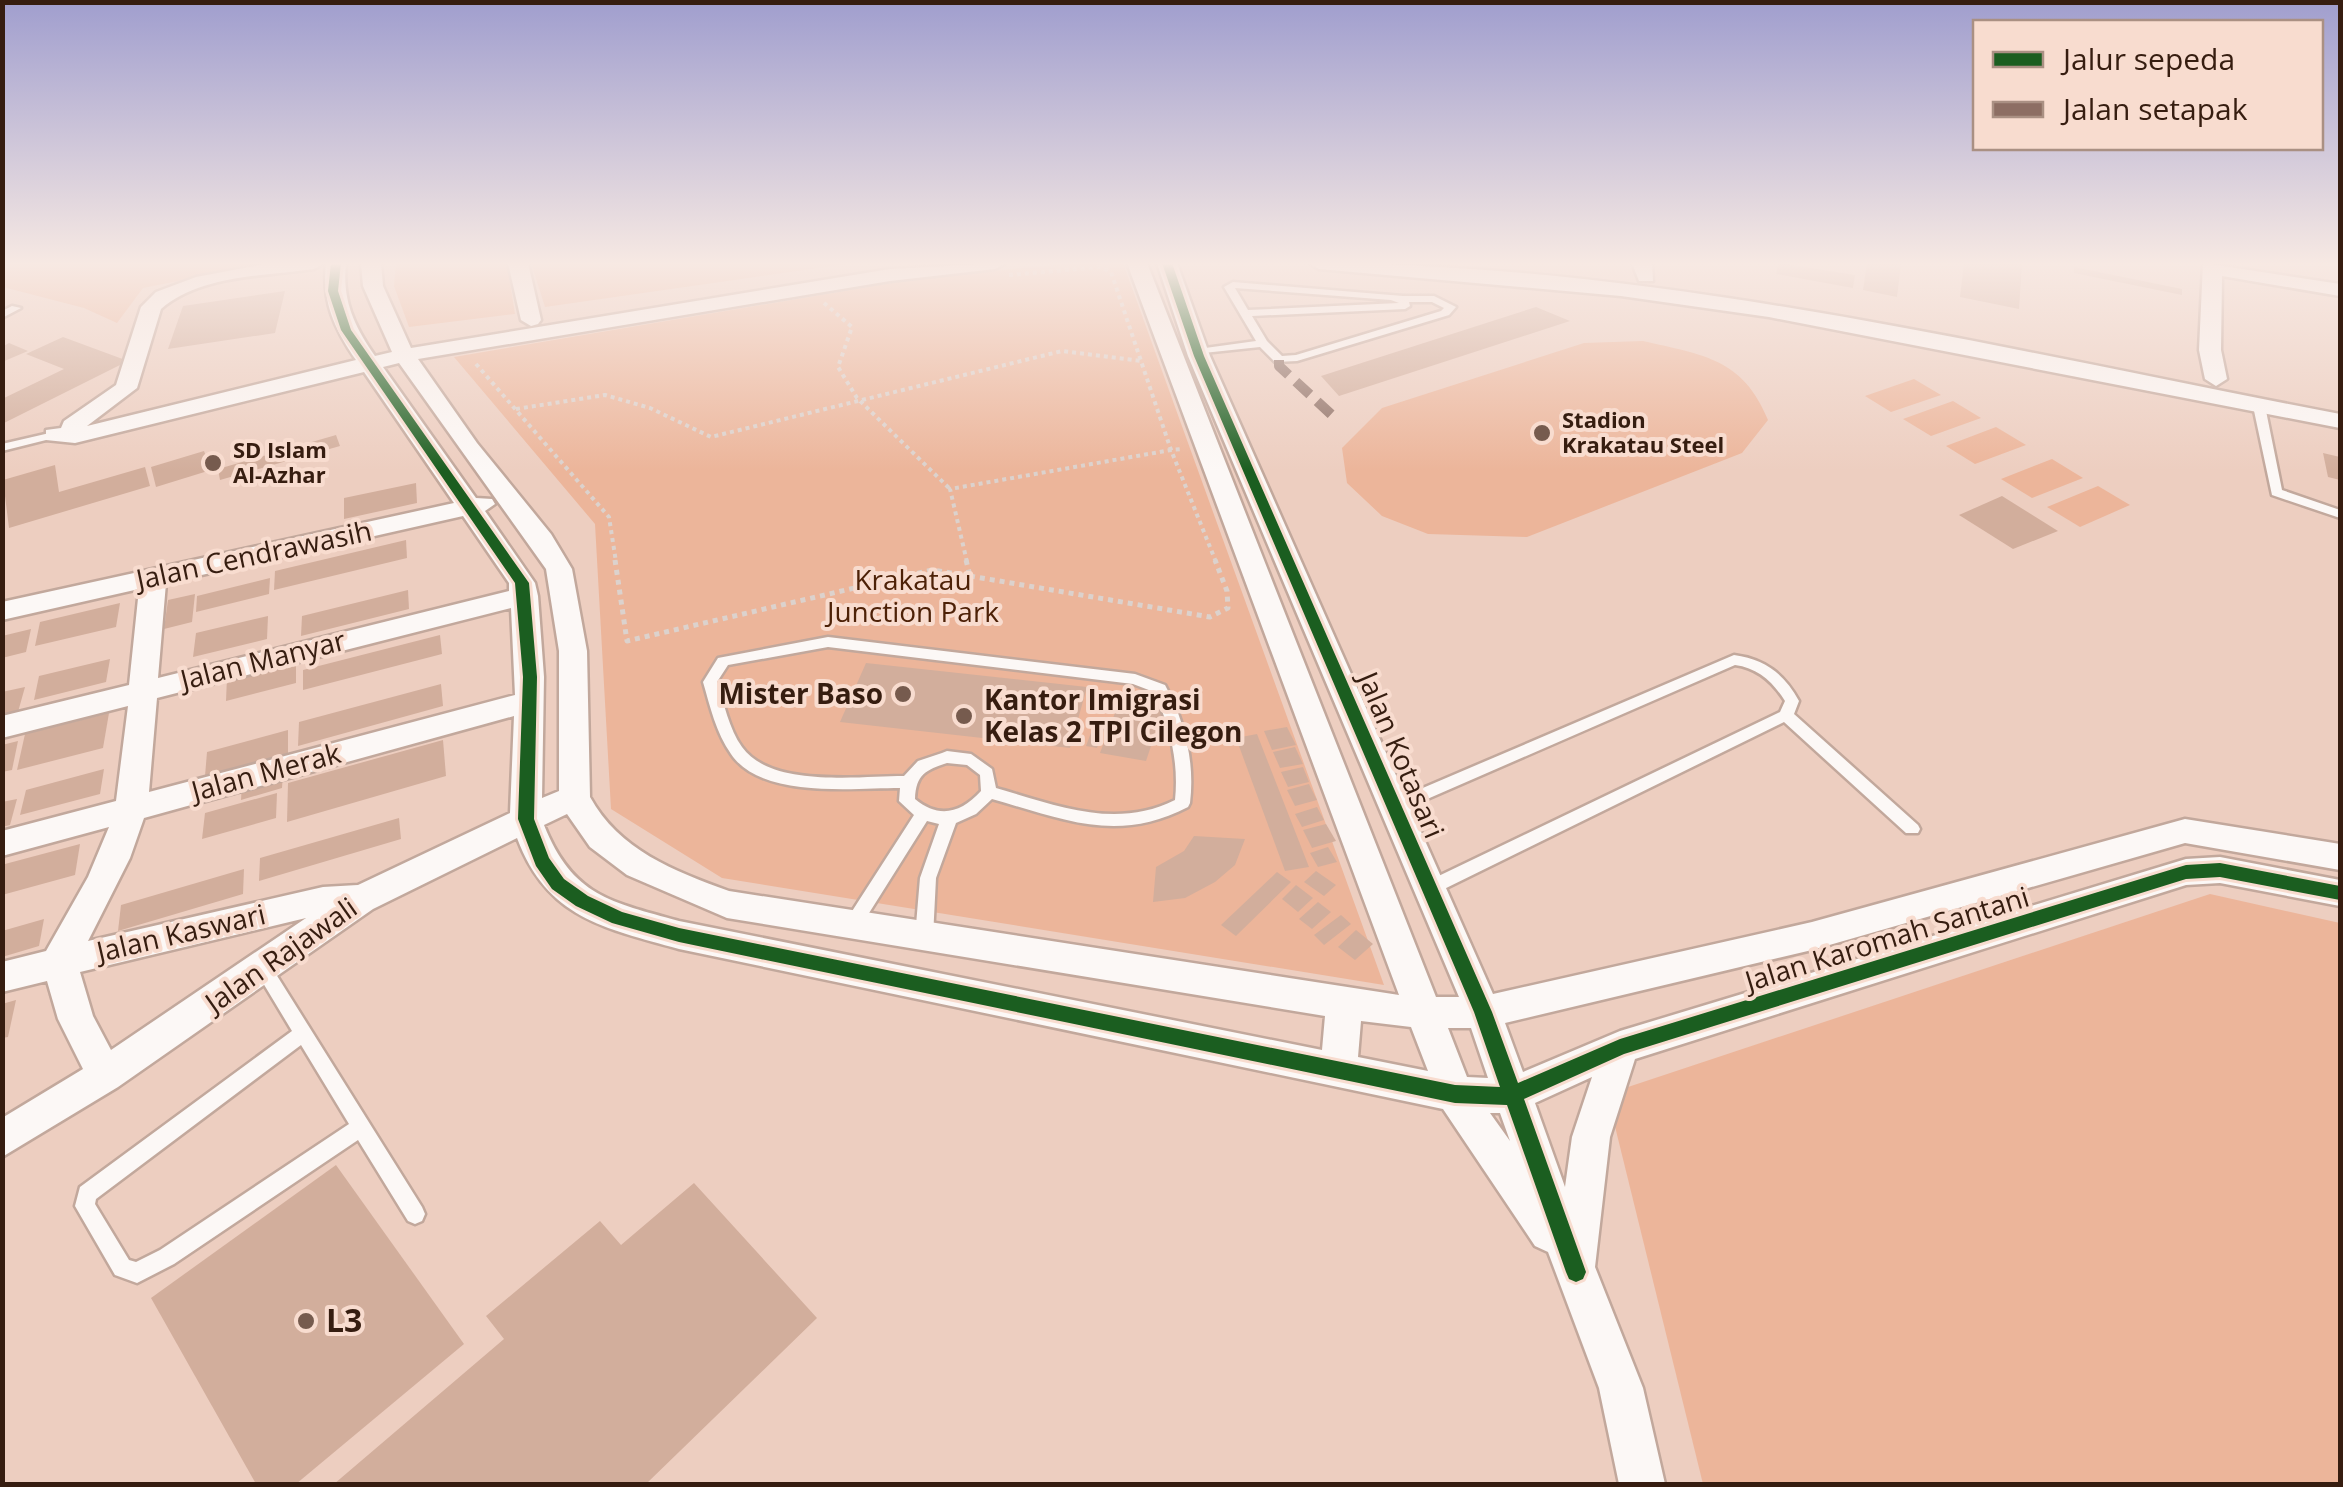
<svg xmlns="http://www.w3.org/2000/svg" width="2343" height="1487" viewBox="0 0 2343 1487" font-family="'Open Sans',sans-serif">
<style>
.green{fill:#ecb59a}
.building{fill:#d2ae9c}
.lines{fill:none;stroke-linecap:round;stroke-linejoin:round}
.service-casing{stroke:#c2a89c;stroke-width:5}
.minor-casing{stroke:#c2a89c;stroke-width:5}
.path-far1{stroke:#dcd2cd;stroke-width:4;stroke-dasharray:4 4;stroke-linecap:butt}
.path{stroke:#dcd2cd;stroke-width:5;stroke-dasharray:5 5;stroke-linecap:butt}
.service{fill:#fcf8f6;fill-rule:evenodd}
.minor{fill:#fcf8f6;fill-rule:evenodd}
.quiet{stroke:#8d6e63;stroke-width:10;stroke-dasharray:19 10;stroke-linecap:butt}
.cycleway-casing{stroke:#f8dccf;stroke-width:6}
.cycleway{fill:#1b5e20;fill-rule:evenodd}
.poi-dot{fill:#765b4e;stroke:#f8dccf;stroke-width:4}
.labels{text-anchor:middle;stroke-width:8;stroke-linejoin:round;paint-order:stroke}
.far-poi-label{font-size:22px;font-weight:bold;fill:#361d10;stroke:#f8dccf;text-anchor:start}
.street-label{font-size:28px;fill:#361d10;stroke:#f8dccf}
.park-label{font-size:28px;fill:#4d2107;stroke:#f8dccf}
.poi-label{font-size:28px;font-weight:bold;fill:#361d10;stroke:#f8dccf;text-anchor:end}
.near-poi-label{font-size:32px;font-weight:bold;fill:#361d10;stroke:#f8dccf;text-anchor:start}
</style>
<rect width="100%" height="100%" fill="#edcec0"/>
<g class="green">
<path d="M2,263h266l-125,25 -26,35 -33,-15 -81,-21z"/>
<path d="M396,263h111l8,51 -106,13 -15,-41z"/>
<path d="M531,263h323l-309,44z"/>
<path d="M1075,263h48l261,722 -662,-107 -111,-69 -16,-285 -141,-167 473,-80z"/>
<path d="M1643,341c60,14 100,17 125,79l-26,33 -215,84 -99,-3 -46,-18 -35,-33 -5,-35 40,-40 202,-65z"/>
<path d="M1914,379l27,16 -50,17 -26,-16z"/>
<path d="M1953,401l28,17 -50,18 -28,-17z"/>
<path d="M1996,427l30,18 -51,19 -29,-18z"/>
<path d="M2052,459l31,19 -51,20 -31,-19z"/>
<path d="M2098,486l32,19 -50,22 -33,-20z"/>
<path d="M2210,894l130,29v561h-637l-96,-390z"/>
</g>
<g class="building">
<path d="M1779,263l76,12 -2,13 -77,-14z"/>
<path d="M1867,263l34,1 -4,33 -34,-7z"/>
<path d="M1964,263l58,1 -3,45 -59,-12z"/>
<path d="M2074,267l108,22v6l-108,-22z"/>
<path d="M285,291l-10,42 -107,16 15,-43z"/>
<path d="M1536,307l34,14 -231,75 -18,-20z"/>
<path d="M63,337l65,24 -126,63v-25l62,-30 -38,-15z"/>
<path d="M9,343l19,8 -26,11v-15z"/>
<path d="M336,435l4,11 -120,34 -2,-11z"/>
<path d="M204,451l7,19 -55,17 -5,-20z"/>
<path d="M2323,453l17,4v23l-12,-3z"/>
<path d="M55,465l4,27 86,-25 5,19 -141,42 -6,-48z"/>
<path d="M416,483l1,20 -73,16v-21z"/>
<path d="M2002,496l56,35 -45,18 -54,-34z"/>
<path d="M406,540l1,18 -133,32 1,-19z"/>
<path d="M270,578l-1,16 -73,18 1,-16z"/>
<path d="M408,590l1,19 -108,27 1,-20z"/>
<path d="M195,594l-3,28 -28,7 4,-29z"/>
<path d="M120,603l-4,24 -81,19 5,-24z"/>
<path d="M268,616l-1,23 -74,18 3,-24z"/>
<path d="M31,629l-5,23 -24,6v-22z"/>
<path d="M440,635l2,19 -139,36v-20z"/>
<path d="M110,659l-4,23 -72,18 5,-24z"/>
<path d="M296,660v23l-70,18 1,-24z"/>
<path d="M866,663l221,24 -17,61 -230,-26z"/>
<path d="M441,684l2,22 -145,40 1,-24z"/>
<path d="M25,687l-7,25 -16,3v-23z"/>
<path d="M1119,702l44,8 -17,51 -46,-8z"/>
<path d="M109,713l-6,35 -86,22 8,-36z"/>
<path d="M1095,722l12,1 -10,25 -11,-2z"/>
<path d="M1287,727l9,18 -24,5 -8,-19z"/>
<path d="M288,730v23l-83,23 2,-24z"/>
<path d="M1257,734l52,133 -24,4 -49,-133z"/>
<path d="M443,740l3,36 -159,46 1,-39z"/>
<path d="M18,741l-6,29 -10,2v-27z"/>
<path d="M1295,747l8,17 -23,4 -7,-16z"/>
<path d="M1303,767l6,15 -21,5 -7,-15z"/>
<path d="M104,769l-4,25 -80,21 6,-25z"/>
<path d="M283,771l-1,17 -41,12 1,-18z"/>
<path d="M1309,784l8,16 -22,6 -8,-16z"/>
<path d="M277,793l-1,25 -74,21 3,-26z"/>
<path d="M17,799l-7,26 -8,2v-25z"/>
<path d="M1317,807l7,13 -22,7 -7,-13z"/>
<path d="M399,818l2,21 -142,42 1,-23z"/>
<path d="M1326,824l10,17 -24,7 -9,-18z"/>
<path d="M1194,836l51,3 -10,26 -20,17 -30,16 -32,4 3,-35 28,-16z"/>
<path d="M80,844l-5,31 -73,20 3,-31z"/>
<path d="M1328,847l9,15 -19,5 -8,-14z"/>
<path d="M244,869l-1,25 -125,37 3,-26z"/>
<path d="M1316,871l20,14 -12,11 -20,-14z"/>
<path d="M1277,872l14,10 -55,54 -15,-11z"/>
<path d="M1296,885l17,13 -15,14 -16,-13z"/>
<path d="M1318,902l13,10 -19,17 -13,-10z"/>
<path d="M1341,915l10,9 -27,21 -10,-10z"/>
<path d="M44,919l-5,27 -37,11v-26z"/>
<path d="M1356,930l17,14 -18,16 -17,-13z"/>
<path d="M16,1000l-8,37 -6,1v-34z"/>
<path d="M336,1165l128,179 -168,140h-40l-105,-186z"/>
<path d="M694,1183l123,135 -171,166h-312l170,-145 -18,-23 114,-95 21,24z"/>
</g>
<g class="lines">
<g class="service-casing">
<g id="service">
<path d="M1233,282l170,14h31l22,11 -7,8 -152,46 -22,1 -15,-15 -66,7 -1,-2 5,-3 58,-8 -32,-54zM1235,288l156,12 8,3 -151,7zM1409,302h23l12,6 -3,3 -145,44 -14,1 -15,-15 -15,-25 153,-7 5,-3z"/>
<path d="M12,306l9,2 -19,10v-7z"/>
<path d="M2259,403l6,3 17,84 58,20v8l-68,-23 -19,-89z"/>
<path d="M54,432l6,3 -2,2 -56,14v-7z"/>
<path d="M828,637l307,37 30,11c20,37 30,77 25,118l-2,4c-71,37 -125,12 -196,-8l-16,15 -20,9 -20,55 -3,59 -3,5 -6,2 -6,-2 -3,-5 5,-59 19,-54 -12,-3 -68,108 -6,2 -6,-2 -2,-5 2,-5 67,-104 -15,-14 1,-13c-47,0 -139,11 -169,-34 -15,-21 -21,-48 -28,-72l15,-24zM828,647l305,37 21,8c16,34 25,70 21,108 -60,30 -119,5 -179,-12l-4,-19 -21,-15 -24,-3 -5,2 -24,8 -14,15c-44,0 -133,12 -162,-29 -13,-18 -18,-44 -25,-65l11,-17zM947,763l20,2 13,10 1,16c-20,22 -42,28 -66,8 1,-25 11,-29 32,-36z"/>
<path d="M1734,655c31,4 50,19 65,46l-5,13 124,111 2,4 -2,4h-12l-122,-111 -348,171 -6,2 -6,-2 -2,-5 2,-5 356,-171 5,-11c-12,-19 -27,-33 -50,-36l-333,145h-12l-2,-4 2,-4z"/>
<path d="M263,961l6,2 153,244 3,7 -3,7 -7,3 -7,-3 -50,-81 -184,124 -37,19 -22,-8 -40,-69 5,-19 212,-156 -38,-63 3,-5zM301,1045l48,79 -189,126 -24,12 -7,-2 -34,-56 1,-5z"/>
</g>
</g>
<g class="minor-casing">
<g id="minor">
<path d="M271,263h53l-10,6c-49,7 -114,6 -153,40l-24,79 -50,38 269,-66c-22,-32 -34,-58 -30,-97h20c-4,37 8,63 29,93l17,-4 -29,-66 -2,-23h20l2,23 28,62 479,-79 115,-6 -10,6 -105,12 -472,78 59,84 74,91 21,35 15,82 3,146c29,53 84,74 139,94l670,104 -272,-732h20l289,734h23l-271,-641 -31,-93h20l33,93 283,638 319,-72 373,-103 155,25v26l-155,-27 -373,107 -307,73 18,49 97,-41 566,-172 34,-2 120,23v26l-120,-23 -34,2 -551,174 -25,78 -15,130 48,121 22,96h-46l-20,-96 -51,-136 -13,-6 -92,-137 -764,-160c-75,-21 -132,-31 -162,-111l-144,71 -255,178 -116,70v-39l81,-49 -25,-50 -11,-38 -45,11v-30l44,-11 42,-74 21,-50 -107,29v-25l114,-30 12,-95 -126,32v-22l127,-31 10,-96 -137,31v-18l452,-99 -90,-131 -289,71 -29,-3v-10l15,-2 3,-7 52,-36 25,-78 15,-15 40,-15zM399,363l147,206 13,82v140l-17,7 2,-121 -6,-81 -3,-13 -50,-72 10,-7 -3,-5 -16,-1 -93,-131zM463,516l46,67v8l-351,87 8,-95zM511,608l4,87 -366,97 8,-94zM514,716l-4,97 -152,72 -35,2 -235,54 42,-83 14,-40zM567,814l23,33 37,28 100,43 598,98 -3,34 -643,-129c-68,-19 -107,-25 -135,-96zM306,918l-195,132 -18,-34 -13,-44zM1361,1021l50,6 17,44 -70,-14zM1448,1028h23l17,50 -21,-1zM1592,1077l-20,60 -7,50 -30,-84zM1490,1113h10l10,28z"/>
<path d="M508,263h20l13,57 -3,4 -7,2 -10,-6z"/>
<path d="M1309,263c348,0 691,86 1031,151v14l-571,-111 -148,-21 -302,-27z"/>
<path d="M1632,263h20l1,18h-14z"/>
<path d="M2203,263l137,21v12l-118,-20 -1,74 6,29 -11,7 -11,-7 -6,-29z"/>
</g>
</g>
<g class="path-far1">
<path d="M1009,275l91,-8 11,5 60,178 12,-1"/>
<path d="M824,303l28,24 -14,40 19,31 93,91"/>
<path d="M476,364l133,153 7,45"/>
<path d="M516,409l89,-14 45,13 61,29 351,-86 80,10"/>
<path d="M967,562l-17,-73 221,-39 45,112"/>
</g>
<g class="path">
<path d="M615,560l12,81 305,-71 38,6"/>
<path d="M966,560l4,16"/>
<path d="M970,576l240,41 18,-9 -1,-17 -12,-31"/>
</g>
<use href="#service" class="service"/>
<use href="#minor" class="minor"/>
<path class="quiet" d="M1279,360v6l54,50"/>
<g class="cycleway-casing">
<path id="cycleway" d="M331,263h10l-3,28 13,39 178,253 8,94 -3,142 15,39 15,21 24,17 34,16 57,16 776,157 45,2 -26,-75 -280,-656 -32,-93h10l32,93 288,656 26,71 102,-44 566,-174 34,-2 120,23v14l-120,-23 -34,2 -562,175 -100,45 62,173 -3,7 -7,3 -7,-3 -3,-7 -59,-167 -52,-2 -776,-161 -67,-19 -36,-17 -24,-17 -16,-23 -18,-47 5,-142 -8,-94 -174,-253 -13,-39z"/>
</g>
<use href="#cycleway" class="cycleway"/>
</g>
<linearGradient id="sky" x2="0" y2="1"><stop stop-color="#a09ece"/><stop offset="0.56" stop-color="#f7e9e3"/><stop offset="1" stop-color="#f7e9e3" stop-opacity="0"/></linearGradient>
<rect width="2343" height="471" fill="url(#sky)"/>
<g class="poi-dot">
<circle cx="1542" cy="433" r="10"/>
<circle cx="213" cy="463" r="10"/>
<circle cx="903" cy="694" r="10"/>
<circle cx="964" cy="716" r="10"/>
<circle cx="306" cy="1321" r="10"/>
</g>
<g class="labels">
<g class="far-poi-label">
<text x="1562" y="428">Stadion<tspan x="1562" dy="25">Krakatau Steel</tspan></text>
<text x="233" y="458">SD Islam<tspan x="233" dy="25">Al-Azhar</tspan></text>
</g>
<g class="street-label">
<text transform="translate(254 555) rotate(-12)" y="10">Jalan Cendrawasih</text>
<text transform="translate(263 660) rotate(-14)" y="10">Jalan Manyar</text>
<text transform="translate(1401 755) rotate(67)" y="10">Jalan Kotasari</text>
<text transform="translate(266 772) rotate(-15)" y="10">Jalan Merak</text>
<text transform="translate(181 933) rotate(-13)" y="10">Jalan Kaswari</text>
<text transform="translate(1887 939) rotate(-17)" y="10">Jalan Karomah Santani</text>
<text transform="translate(281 955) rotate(-35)" y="10">Jalan Rajawali</text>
</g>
<g class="park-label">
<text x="913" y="590">Krakatau<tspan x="913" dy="32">Junction Park</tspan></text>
</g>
<g class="poi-label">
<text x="883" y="704">Mister Baso</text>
<text x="984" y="710" text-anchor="start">Kantor Imigrasi<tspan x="984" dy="32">Kelas 2 TPI Cilegon</tspan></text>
</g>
<g class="near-poi-label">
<text x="326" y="1332">L3</text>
</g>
</g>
<rect width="2343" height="1487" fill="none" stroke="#361d10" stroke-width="10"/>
<rect x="1973" y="20" width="350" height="130" fill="#f8dccf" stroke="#aa9083" stroke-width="2.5"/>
<rect x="1993" y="52" width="50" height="15" fill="#1b5e20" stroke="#aa9083" stroke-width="2.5"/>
<text x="2063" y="70" font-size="30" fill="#361d10">Jalur sepeda</text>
<rect x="1993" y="102" width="50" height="15" fill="#8d6e63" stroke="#aa9083" stroke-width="2.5"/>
<text x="2063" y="120" font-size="30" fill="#361d10">Jalan setapak</text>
</svg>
